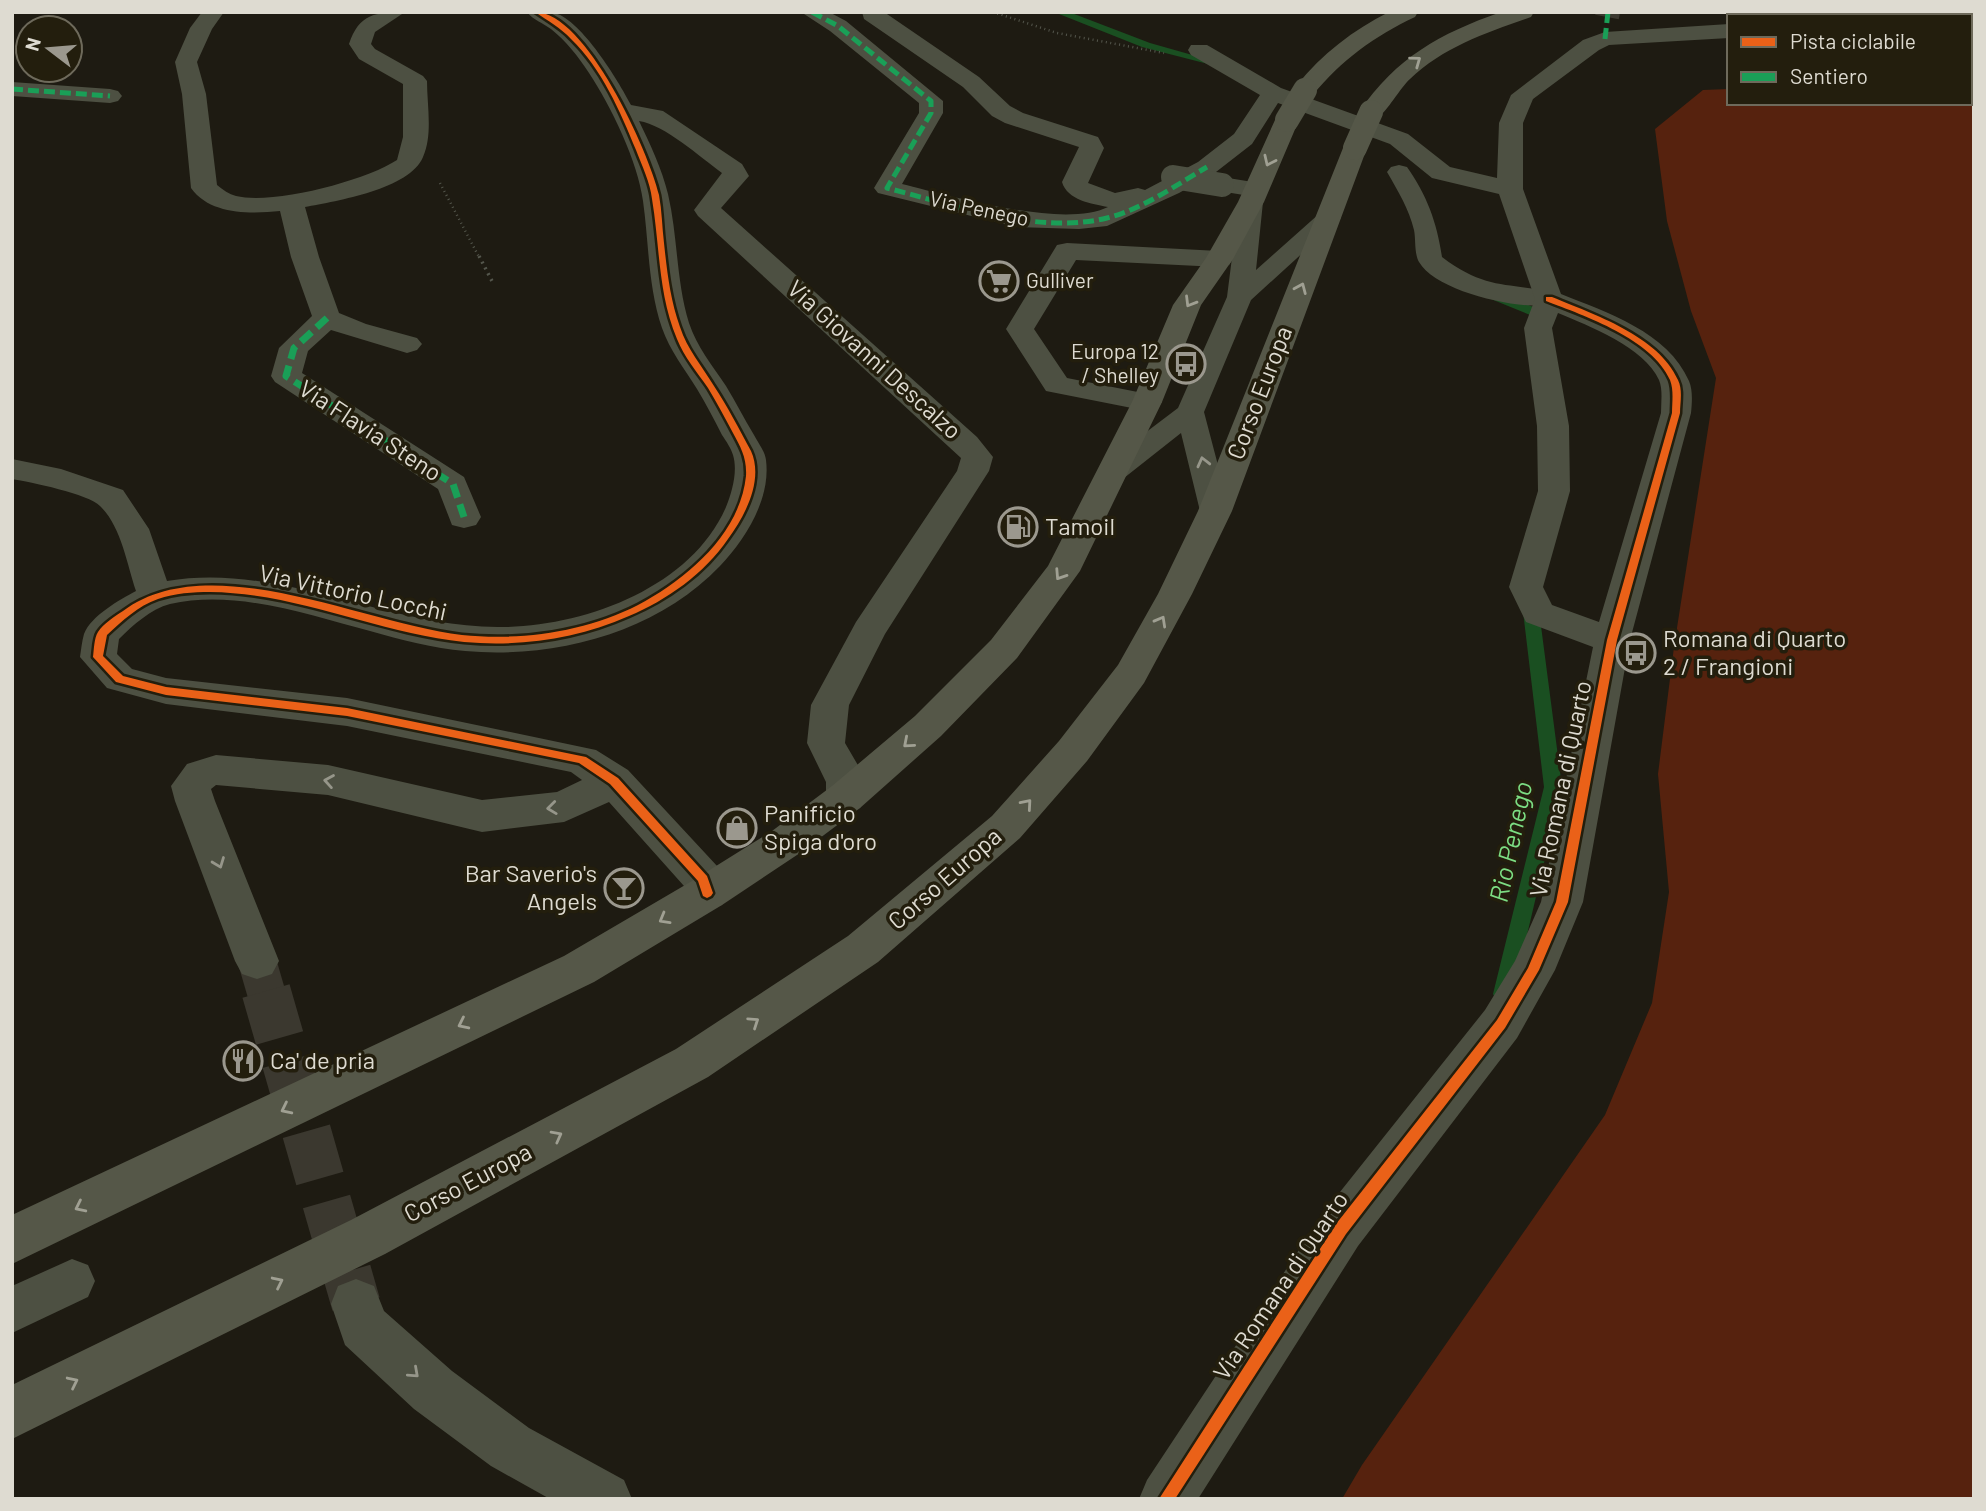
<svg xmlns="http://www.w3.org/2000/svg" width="1986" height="1511" viewBox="0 0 1986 1511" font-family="Barlow,sans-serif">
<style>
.green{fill:#56220e}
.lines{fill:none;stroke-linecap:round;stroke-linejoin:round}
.stream{fill:#1a4f21;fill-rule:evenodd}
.street-tunnel-far2{stroke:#3b382f;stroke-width:24;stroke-dasharray:24 12;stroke-linecap:butt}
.street-tunnel-far1{stroke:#3b382f;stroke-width:38;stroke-dasharray:38 19;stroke-linecap:butt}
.street-tunnel{stroke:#3b382f;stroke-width:49;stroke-dasharray:49 24;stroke-linecap:butt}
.path-far1{stroke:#54564c;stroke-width:2.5;stroke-dasharray:1 3.5;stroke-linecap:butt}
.path{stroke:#54564c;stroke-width:3.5;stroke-dasharray:2 4.5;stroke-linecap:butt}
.lane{fill:#4d5042;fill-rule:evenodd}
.street{fill:#4d5042;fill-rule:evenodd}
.primary{fill:#555748;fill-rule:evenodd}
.street-bridge{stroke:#4d5042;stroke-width:24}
.primary-bridge{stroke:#555748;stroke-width:24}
.quiet-far1{stroke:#1a9f57;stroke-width:5;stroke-dasharray:11 5;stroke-linecap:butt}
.quiet{stroke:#1a9f57;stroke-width:7;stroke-dasharray:14 7;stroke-linecap:butt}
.cycleway-casing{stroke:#231e0d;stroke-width:5}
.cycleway{fill:#ea6118;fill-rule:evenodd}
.oneway{stroke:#a0a093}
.oneway2{stroke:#96968a}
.labels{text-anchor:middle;stroke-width:7;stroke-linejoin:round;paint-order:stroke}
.far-street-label{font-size:21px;fill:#dedbd1;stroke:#231e0d}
.far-poi-label{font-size:21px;fill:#dedbd1;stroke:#231e0d;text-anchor:start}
.street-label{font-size:24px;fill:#dedbd1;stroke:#231e0d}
.poi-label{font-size:24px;fill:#dedbd1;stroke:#231e0d;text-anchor:start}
.water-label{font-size:26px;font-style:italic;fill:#7cdd83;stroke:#231e0d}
</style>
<rect width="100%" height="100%" fill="#1e1b12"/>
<path class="green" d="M1970,38l4,1v1460h-632l20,-34 243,-350 47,-112 17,-111 -11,-118 16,-127 42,-269 -25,-67 -24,-90 -12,-92 48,-39 26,-1v14h241z"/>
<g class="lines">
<g class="stream">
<path d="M1054,12h15l81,31 67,19 -5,3 -70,-18z"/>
<path d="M1491,290l50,20 5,20 -2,3h-10l-4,-18 -44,-18v-6z"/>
<path d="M1530,598l8,5 24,184 -49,207 -3,6 -7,3 -7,-3 -3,-6 51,-207 -22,-184z"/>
</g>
<path class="street-tunnel-far2" d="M1607,17l1,-5"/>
<path class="street-tunnel-far1" d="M257,961l9,31"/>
<path class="street-tunnel" d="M266,991l90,313"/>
<g class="path-far1">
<path d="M993,12l64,21 107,20"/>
<path d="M440,183l39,74"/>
</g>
<path class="path" d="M479,256l13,25"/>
<g class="lane">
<path d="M1399,165l8,2c20,28 30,56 35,90 46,35 67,24 116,37l4,5 -4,5c-32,8 -121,-11 -139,-42 -5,-9 -3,-22 -5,-32 -5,-21 -16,-39 -27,-58l4,-5z"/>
<path d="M1251,195l8,2 4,5 -7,68 64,-57 9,-2 9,2 3,5 -90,82 -47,112 26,99 -4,7 -11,3 -11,-3 -4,-7 -19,-78 -57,45 -10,2 -10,-2 -5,-7 5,-7 74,-56 49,-111 12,-95 4,-5z"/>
<path d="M72,1259l16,6 7,16 -7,16 -76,36v-47z"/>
</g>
<g class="street">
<path d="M202,12h22l-12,17 -15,33 9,32 11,91c6,5 12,9 19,11 37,9 129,-15 161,-36l6,-23v-53l-44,-25 -10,-15c10,-30 26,-32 56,-32l-30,20 -4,12 4,5 48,27 4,5c0,24 6,54 -4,76 -13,32 -86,44 -118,50l14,50 20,56 27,11 51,14 5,6 -5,6 -10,3 -76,-23 -23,21 -6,22 162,104 17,40 -5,8 -12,3 -12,-3 -14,-36 -163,-107 -4,-6 8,-28 33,-32 -21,-59 -11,-46c-29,3 -70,4 -89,-23l-9,-94 -7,-32 15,-34z"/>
<path d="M527,12c8,0 20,-2 28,1 27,8 63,67 76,92l32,6 79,53 7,12 -28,32 256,229 16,20 -4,14 -104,163 -36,71 -4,38 21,36v18l-6,11 -14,4 -14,-4 -6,-11v-15l-19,-39 4,-38 45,-83 101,-151 4,-13 -263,-242 -4,-6 28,-37c-22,-16 -57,-48 -83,-52 11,23 23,48 29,73 10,43 8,87 21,129 8,24 23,42 37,63 10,16 18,33 28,49 4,8 11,16 12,25 5,39 -21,80 -46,106 -64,67 -165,93 -255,85 -32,-3 -64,-11 -95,-20 -62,-16 -134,-42 -200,-27 -19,5 -37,21 -51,35l-2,15 15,15 34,9 181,20 249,52 32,20 90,97 10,26 -6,12 -15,5 -15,-5 -8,-19 -75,-84 -45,20 -82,10 -154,-37 -112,-10 -5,4 4,12 64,160 -7,13 -15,5 -15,-5 -7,-13 -60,-160 -4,-15 16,-22 29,-9 112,10 154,35 75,-8 25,-12 -11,-8 -224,-46 -181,-22 -59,-16 -27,-31c1,-7 2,-16 4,-23 7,-18 35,-34 52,-43 -9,-27 -15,-65 -36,-85 -11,-12 -70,-24 -88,-27v-20l49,10 62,21 26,39 18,52c115,-19 220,47 333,46 83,0 191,-39 226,-120 6,-15 12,-36 7,-52 -2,-7 -7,-14 -11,-20 -8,-16 -16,-31 -25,-46 -13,-21 -27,-38 -35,-61 -14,-41 -13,-84 -19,-127 -5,-39 -32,-95 -54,-128 -11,-17 -23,-32 -38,-44 -8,-6 -18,-9 -24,-17z"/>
<path d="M801,12h28l17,9 97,80v12l-41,71c49,12 161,45 206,23 -16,-3 -41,-7 -46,-25l17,-35 -74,-24 -13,-7 -29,-29 -99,-68 -2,-7h22l95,65 31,29 13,7 75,24 6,11 -16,35 27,10 23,-5 7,2 53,-28 36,-28 26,-39 -69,-40 -3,-5 3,-5h16l74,43 127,46 42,33 47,11 2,-55 12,-28 72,-55 22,-8 124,-8v14l-120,7 -10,5 -66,49 -10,24v66l38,105c45,18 107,38 128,87 4,9 3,22 2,32l-61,227 -47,262 -28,68 -38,68 -159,208 -160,253h-59l8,-19 177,-268 161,-202 30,-49 26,-59 52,-255 -67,-25 -17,-35 29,-96 -1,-65 -13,-98 11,-29 -36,-105 -67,-16 -42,-34 -112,-41 -26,41 -36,28 -37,21 -72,33 -28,3 -63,-2 -138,-34 -4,-5 45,-75v-10l-89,-72zM1558,313c31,13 86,34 101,67 4,10 2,22 2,33l-62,209 -47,-17 -9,-18 27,-96 -1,-65 -17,-98z"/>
<path d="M1970,25l4,1v14l-4,-1z"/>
<path d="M12,82l98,7 8,2 4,5 -4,5 -8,2 -98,-7z"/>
<path d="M1222,177l43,7 4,5 -4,5 -9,3 -43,-7 -4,-5 4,-5z"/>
<path d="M1067,243l152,8 10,2 4,6 -4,6 -10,2 -143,-7 -42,69 33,49 91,18 4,6 -4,6 -11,3 -101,-20 -40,-62 51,-84z"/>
<path d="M356,1279l18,7 10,25 68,60 77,57 95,52 8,19h-82l-59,-33 -77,-57 -69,-64 -14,-41 7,-18z"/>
</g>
<g class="primary">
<path d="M1389,12h29l-3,5c-40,19 -74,43 -102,78h-16l-4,-5 4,-5c25,-31 56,-55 92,-73z"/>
<path d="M1501,12h33l-3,5c-43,15 -88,30 -121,62 -10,9 -23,33 -32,38 -4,3 -11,1 -16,0l-3,-5c38,-55 80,-78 142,-100z"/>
<path d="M1287,113l9,2 3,5 -35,82 -31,57 -32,46 -39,97 -82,169 -63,87 -76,78 -81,72 -60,45 -78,52 -128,77 -582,282v-49l552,-259 128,-75 80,-50 60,-45 83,-70 76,-76 57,-74 84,-164 41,-97 33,-47 32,-56 37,-82 3,-5z"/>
<path d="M1355,141l9,2 3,5 -135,363 -40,83 -48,89 -57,78 -67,77 -142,124 -170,115 -323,177 -373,185v-54l339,-165 325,-171 172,-113 144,-120 67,-75 59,-76 40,-71 40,-83 145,-363 3,-5z"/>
</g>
<path class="street-bridge" d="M1173,177l49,8"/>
<g class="primary-bridge">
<path d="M1287,120l18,-30"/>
<path d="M1355,148l16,-36"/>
</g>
<g class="quiet-far1">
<path d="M812,12l26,14 93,75v12l-44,75c66,17 152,47 220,30 36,-9 69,-33 100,-51"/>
<path d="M1605,39l3,-27"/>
<path d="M12,89l98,7"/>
</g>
<path class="quiet" d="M327,318l-33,30 -8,28 167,108 11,33"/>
<g class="cycleway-casing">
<g id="cycleway">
<path d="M535,12c51,0 114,140 124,183 3,16 3,32 5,48 3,28 6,56 16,84 7,22 22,39 34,59 14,21 25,43 37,65 13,29 -6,65 -23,88 -24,35 -61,61 -99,77 -52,23 -109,31 -165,26 -86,-9 -166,-49 -254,-50 -17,0 -35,1 -52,7 -20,7 -36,22 -51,36l-4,21 20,20 43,11 181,21 239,49 32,21 89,98 6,17 -2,3 -4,2 -4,-2 -5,-15 -88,-97 -31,-21 -232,-47 -181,-21 -50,-13 -23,-25c1,-7 1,-19 5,-25 5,-8 17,-16 25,-21 86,-65 242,13 339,24 59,6 123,-3 176,-30 49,-26 102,-71 108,-129 1,-18 -5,-28 -13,-43 -8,-15 -16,-30 -25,-45 -11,-16 -24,-31 -31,-49 -19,-45 -17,-92 -25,-140 -2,-17 -10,-33 -16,-49 -16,-39 -34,-81 -65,-111 -10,-11 -23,-18 -36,-27z"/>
<path d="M1546,297h6c41,17 107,39 126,83 5,10 2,23 2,33l-63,227 -49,262 -29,68 -34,58 -159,206 -171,265h-16l177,-275 161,-204 31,-52 28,-66 51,-262 65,-227c0,-10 2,-23 -2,-33 -18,-41 -85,-64 -124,-79z"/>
</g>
</g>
<use href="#cycleway" class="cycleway"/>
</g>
<defs><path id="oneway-chevron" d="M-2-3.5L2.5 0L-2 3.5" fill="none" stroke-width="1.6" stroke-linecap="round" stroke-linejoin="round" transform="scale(1.75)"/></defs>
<g class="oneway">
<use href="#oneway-chevron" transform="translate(1416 61) rotate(-36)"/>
<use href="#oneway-chevron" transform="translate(1269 161) rotate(115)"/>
<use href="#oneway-chevron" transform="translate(1301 288) rotate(-67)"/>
<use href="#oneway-chevron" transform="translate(1190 302) rotate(121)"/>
<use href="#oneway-chevron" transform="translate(1060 575) rotate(123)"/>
<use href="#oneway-chevron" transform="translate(1161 621) rotate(-61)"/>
<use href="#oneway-chevron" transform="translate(908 743) rotate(139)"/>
<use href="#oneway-chevron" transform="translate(1027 804) rotate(-49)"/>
<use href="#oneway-chevron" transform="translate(664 919) rotate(150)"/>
<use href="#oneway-chevron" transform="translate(754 1022) rotate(-34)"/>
<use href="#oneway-chevron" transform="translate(463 1024) rotate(154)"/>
<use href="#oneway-chevron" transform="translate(286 1109) rotate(154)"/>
<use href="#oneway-chevron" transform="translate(557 1136) rotate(-28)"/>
<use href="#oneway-chevron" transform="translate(80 1207) rotate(154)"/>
<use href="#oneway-chevron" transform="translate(278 1282) rotate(-26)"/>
<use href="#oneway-chevron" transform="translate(73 1382) rotate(-26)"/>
</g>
<g class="oneway2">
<use href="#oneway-chevron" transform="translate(1203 462) rotate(-104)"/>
<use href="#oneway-chevron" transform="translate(329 781) rotate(-170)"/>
<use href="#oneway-chevron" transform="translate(552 808) rotate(173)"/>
<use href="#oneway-chevron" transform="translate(219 863) rotate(69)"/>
<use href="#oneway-chevron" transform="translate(414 1373) rotate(42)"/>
</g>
<defs>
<g id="supermarket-ring" transform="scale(2.0125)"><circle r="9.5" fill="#231e0d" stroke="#9b988e" stroke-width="1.5"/><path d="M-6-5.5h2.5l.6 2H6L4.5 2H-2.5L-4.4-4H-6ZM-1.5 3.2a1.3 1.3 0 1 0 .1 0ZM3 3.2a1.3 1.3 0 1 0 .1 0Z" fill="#9b988e"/></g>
<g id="bus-ring" transform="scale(2.0125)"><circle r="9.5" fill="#231e0d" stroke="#9b988e" stroke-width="1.5"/><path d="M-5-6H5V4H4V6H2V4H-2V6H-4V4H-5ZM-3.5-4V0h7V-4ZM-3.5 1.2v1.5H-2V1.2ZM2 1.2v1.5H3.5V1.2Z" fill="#9b988e"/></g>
<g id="fuel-ring" transform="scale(2.0125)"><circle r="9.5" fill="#231e0d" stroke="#9b988e" stroke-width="1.5"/><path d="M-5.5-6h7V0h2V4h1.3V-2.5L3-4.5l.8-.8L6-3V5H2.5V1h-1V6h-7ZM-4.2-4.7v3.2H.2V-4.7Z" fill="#9b988e"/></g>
<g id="shop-ring" transform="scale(2.0125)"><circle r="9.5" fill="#231e0d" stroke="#9b988e" stroke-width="1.5"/><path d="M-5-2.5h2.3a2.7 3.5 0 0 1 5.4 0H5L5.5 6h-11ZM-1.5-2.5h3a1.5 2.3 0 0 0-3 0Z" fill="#9b988e"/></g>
<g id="bar-ring" transform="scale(2.0125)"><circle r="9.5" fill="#231e0d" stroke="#9b988e" stroke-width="1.5"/><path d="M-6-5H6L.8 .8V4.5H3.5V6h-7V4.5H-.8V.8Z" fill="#9b988e"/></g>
<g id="restaurant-ring" transform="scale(2.0125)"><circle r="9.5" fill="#231e0d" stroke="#9b988e" stroke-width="1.5"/><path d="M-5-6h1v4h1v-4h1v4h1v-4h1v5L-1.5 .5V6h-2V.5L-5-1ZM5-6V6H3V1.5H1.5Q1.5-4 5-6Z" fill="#9b988e"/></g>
</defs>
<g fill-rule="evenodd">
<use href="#supermarket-ring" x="999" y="281"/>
<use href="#bus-ring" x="1186" y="364"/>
<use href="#fuel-ring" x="1018" y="527"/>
<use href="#bus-ring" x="1636" y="653"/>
<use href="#shop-ring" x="737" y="828"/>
<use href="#bar-ring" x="624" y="888"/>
<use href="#restaurant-ring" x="243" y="1061"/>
</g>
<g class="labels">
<g class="far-street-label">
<text transform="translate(979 209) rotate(12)" y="7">Via Penego</text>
</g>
<g class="far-poi-label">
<text x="1026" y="288">Gulliver</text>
<text x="1159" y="359" text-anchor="end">Europa 12<tspan x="1159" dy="24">/ Shelley</tspan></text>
</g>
<g class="street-label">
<text transform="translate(874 360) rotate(42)" y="8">Via Giovanni Descalzo</text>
<text transform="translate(1260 393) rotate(-69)" y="8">Corso Europa</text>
<text transform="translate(370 431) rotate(33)" y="8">Via Flavia Steno</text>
<text transform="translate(353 593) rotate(12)" y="8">Via Vittorio Locchi</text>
<text transform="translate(1561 789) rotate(-78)" y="8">Via Romana di Quarto</text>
<text transform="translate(945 879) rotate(-41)" y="8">Corso Europa</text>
<text transform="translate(468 1183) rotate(-28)" y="8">Corso Europa</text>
<text transform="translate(1281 1286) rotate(-56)" y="8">Via Romana di Quarto</text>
</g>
<g class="poi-label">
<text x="1045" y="535">Tamoil</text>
<text x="1663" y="647">Romana di Quarto<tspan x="1663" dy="28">2 / Frangioni</tspan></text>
<text x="764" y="822">Panificio<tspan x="764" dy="28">Spiga d'oro</tspan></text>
<text x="597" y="882" text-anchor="end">Bar Saverio's<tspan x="597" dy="28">Angels</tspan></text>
<text x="270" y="1069">Ca' de pria</text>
</g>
<g class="water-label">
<text transform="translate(1511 842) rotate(-78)" y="9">Rio Penego</text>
</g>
</g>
<rect width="1986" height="1511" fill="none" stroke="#dedbd1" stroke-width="28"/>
<rect x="1727" y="14" width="245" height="91" fill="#231e0d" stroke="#6e6a5b" stroke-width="2"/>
<rect x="1741" y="37" width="35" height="10" fill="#ea6118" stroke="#6e6a5b" stroke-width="2"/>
<text x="1790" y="49" font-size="21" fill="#dedbd1">Pista ciclabile</text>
<rect x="1741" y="72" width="35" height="10" fill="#1a9f57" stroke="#6e6a5b" stroke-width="2"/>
<text x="1790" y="84" font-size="21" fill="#dedbd1">Sentiero</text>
<g transform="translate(49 49) rotate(286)"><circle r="33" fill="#231e0d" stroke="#6e6a5b" stroke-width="2"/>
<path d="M0-5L12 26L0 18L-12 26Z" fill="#9b988e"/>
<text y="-10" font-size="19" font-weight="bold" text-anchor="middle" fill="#dedbd1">N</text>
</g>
</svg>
